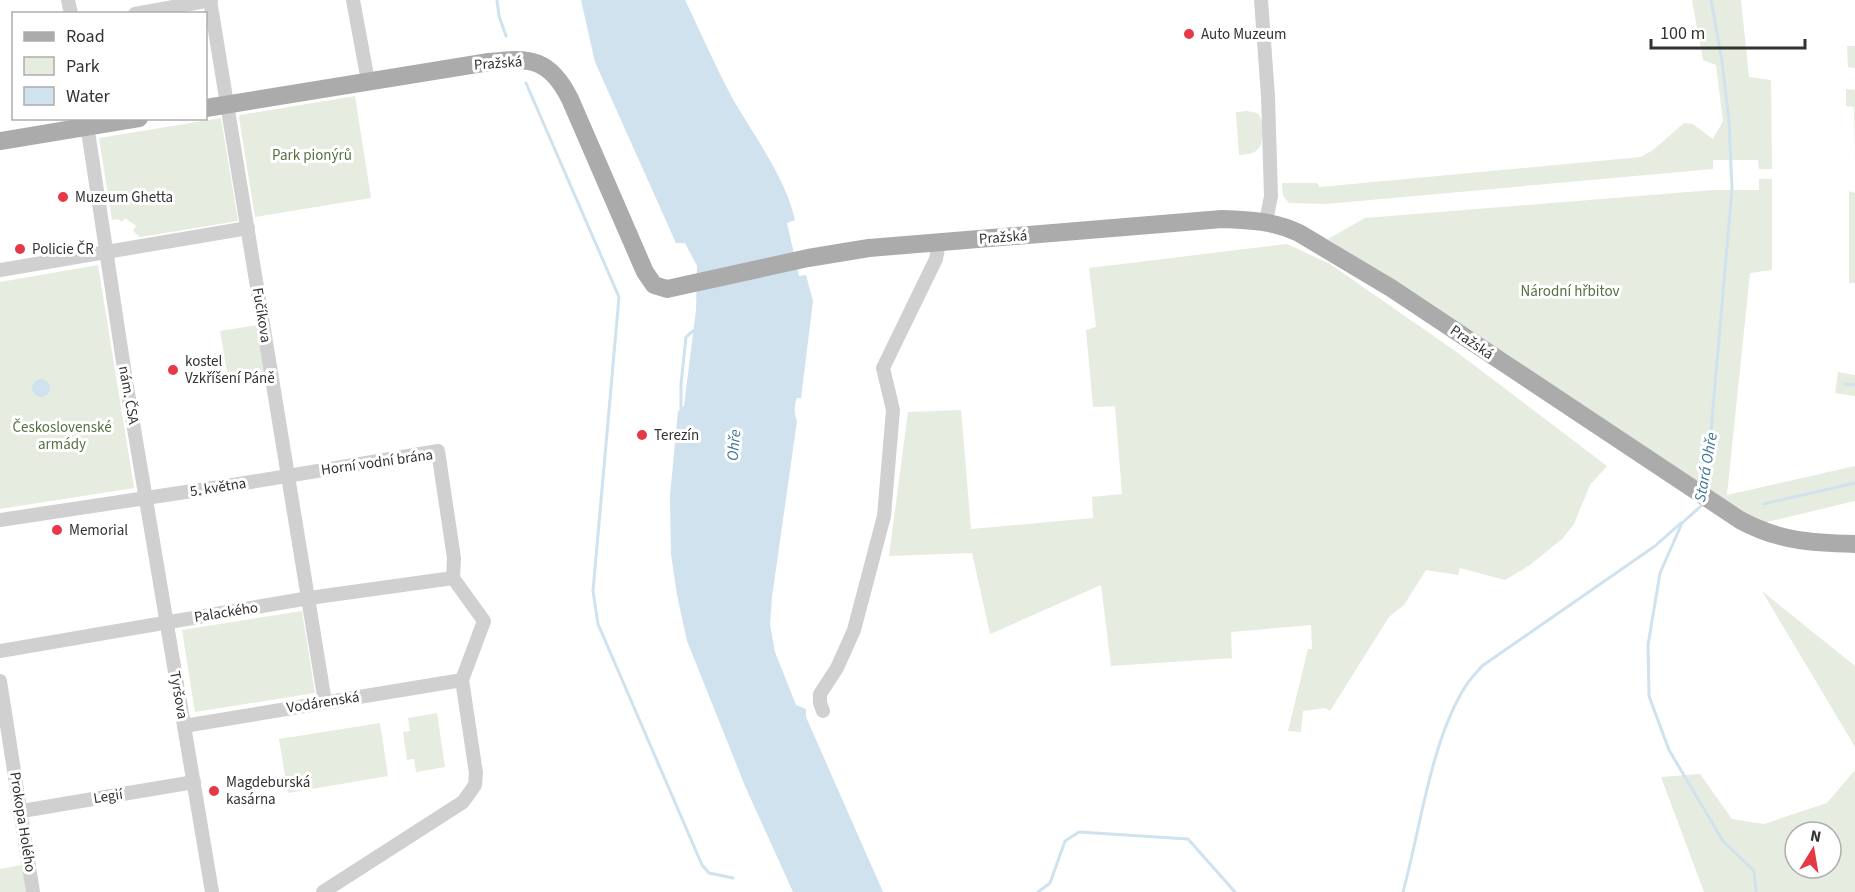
<svg xmlns="http://www.w3.org/2000/svg" width="1855" height="892" viewBox="0 0 1855 892" font-family="'Source Sans 3',sans-serif">
<style>
.green{fill:#e6ecdf;fill-rule:evenodd}
.water{fill:#cfe2ee}
.lines{fill:none;stroke-linecap:round;stroke-linejoin:round}
.stream{stroke:#cfe2ee;stroke-width:3}
.minor{stroke:#d0d0d0;stroke-width:14}
.major{stroke:#ababab;stroke-width:18}
.poi-dot{fill:#e63946;stroke:#fff;stroke-width:2}
.labels{text-anchor:middle;stroke-width:6;stroke-linejoin:round;paint-order:stroke}
.poi-label{font-size:15px;fill:#333;stroke:#fff;text-anchor:start}
.street-label{font-size:15px;fill:#333;stroke:#fff}
.park-label{font-size:15px;fill:#56703f;stroke:#fff}
.water-label{font-size:16px;font-style:italic;fill:#3f7597;stroke:#fff}
</style>
<rect width="100%" height="100%" fill="#fff"/>
<g class="green">
<path d="M1692,0h49l8,77 22,3 1,89h-13l-1,-9h-45v9l-387,35 -37,-1 -6,-7 -1,-13h35l3,4 321,-30 12,-7 31,-27 9,1 20,15 10,-18 -7,-56 -13,-5z"/>
<path d="M1847,46h8v22l-7,-1z"/>
<path d="M1846,89l9,1v72l-1,-55 -8,-1z"/>
<path d="M355,96l16,102 -116,19 -16,-99 1,-3z"/>
<path d="M1247,111c3,1 7,1 10,2 4,3 5,9 5,13 1,21 -1,28 -23,29l-3,-43z"/>
<path d="M221,118l17,103 -98,16 -7,-6 3,-5 -11,-8 -3,4 -4,-3 -6,1 -13,-82z"/>
<path d="M1759,179h13v91l-22,3 -23,222 128,-29v35l-92,22 -43,-25 -392,-259 37,-21 348,-28h46z"/>
<path d="M1849,191l6,2v90h-6z"/>
<path d="M1287,244l43,20 128,89 149,113 -17,19 -16,39 -12,15 -32,26 -25,15 -45,-12 -2,7 -32,-5 -22,35 -15,12 -59,94 -5,-3 -22,3 -2,21 -13,-1 20,-82h4l-1,-24 -80,7 1,26 -121,8 -10,-81 -111,49 -18,-81 -83,3 19,-144 53,-2 10,119 122,-11 -1,-21 30,-3 -7,-88 -22,1 -7,-77 10,-3 -7,-59z"/>
<path d="M98,265l36,223 -134,21v-227z"/>
<path d="M257,325l8,47 -37,6 -8,-47z"/>
<path d="M1838,372l17,3v21l-20,-3z"/>
<path d="M1762,591l93,75v81z"/>
<path d="M302,611l13,82 -120,19 -13,-82z"/>
<path d="M437,713l8,54 -29,5 -2,-13 -7,1 -4,-28 7,-1 -2,-13z"/>
<path d="M380,723l8,53 -100,17 -9,-54z"/>
<path d="M1855,770v122h-151l-43,-115 39,-3 32,45 32,5 63,-21zM1795,832h36v36h-36z"/>
<path d="M22,865l4,27h-26v-23z"/>
</g>
<g class="water">
<path d="M581,0h104c16,33 31,68 49,101 21,36 52,78 61,119l-8,3 12,53 7,-1 7,26 -12,97h-4c-3,6 -3,16 0,23l-25,176 -2,27 5,28 21,53 10,4v8l77,175h-90l-48,-106 -58,-145 -10,-46 -6,-41 -1,-58 8,-85 6,-5 12,-96 1,-44 -12,-23h-9l-81,-181z"/>
<circle cx="41" cy="388" r="9"/>
</g>
<g class="lines">
<g class="stream">
<path d="M497,0l2,16 7,20"/>
<path d="M526,83l93,214 -26,294 5,33 104,241 7,8 24,5"/>
<path d="M1845,384l10,1"/>
<path d="M681,408v-24l5,-47 7,-6"/>
<path d="M1706,489l26,-300 -3,-68 -7,-60 -11,-61"/>
<path d="M1702,501l-1,5 -19,17 -22,50 -12,72 1,51 20,54 54,91 31,30 2,21"/>
<path d="M1764,504l91,-21"/>
<path d="M1038,892l12,-9 15,-42 14,-9 109,7 47,53"/>
<path d="M1403,892c17,-62 27,-145 59,-200 5,-10 13,-18 20,-26l173,-120 26,-23"/>
</g>
<g class="minor">
<path d="M68,0l3,14"/>
<path d="M210,0l115,702"/>
<path d="M353,0l15,81"/>
<path d="M1261,0l7,96 3,100 -5,25"/>
<path d="M135,14l76,-14"/>
<path d="M86,118l39,257 87,517"/>
<path d="M0,270l248,-42"/>
<path d="M0,520l239,-36 199,-33 16,107 -1,20 31,43 -22,59 14,93 -1,12 -12,17 -140,90"/>
<path d="M0,651l309,-53 144,-20"/>
<path d="M0,681l33,211"/>
<path d="M823,711l-3,-8v-9l17,-26 17,-38 30,-114 9,-106 -10,-42 53,-109 3,-17"/>
<path d="M184,726l278,-46"/>
<path d="M22,811l172,-29"/>
</g>
<g class="major">
<path d="M206,108l283,-46c42,-5 61,-3 81,37l75,173 9,13 13,4 141,-31 61,-10 353,-29c28,1 52,2 77,14l92,55 349,232c38,21 72,23 115,24"/>
<path d="M0,141l139,-23"/>
</g>
</g>
<g class="poi-dot">
<circle cx="1189" cy="34" r="6"/>
<circle cx="63" cy="197" r="6"/>
<circle cx="20" cy="249" r="6"/>
<circle cx="173" cy="370" r="6"/>
<circle cx="642" cy="435" r="6"/>
<circle cx="57" cy="530" r="6"/>
<circle cx="214" cy="791" r="6"/>
</g>
<g class="labels">
<g class="poi-label">
<text x="1201" y="39">Auto Muzeum</text>
<text x="75" y="202">Muzeum Ghetta</text>
<text x="32" y="254">Policie ČR</text>
<text x="185" y="366">kostel<tspan x="185" dy="17">Vzkříšení Páně</tspan></text>
<text x="654" y="440">Terezín</text>
<text x="69" y="535">Memorial</text>
<text x="226" y="787">Magdeburská<tspan x="226" dy="17">kasárna</tspan></text>
</g>
<g class="street-label">
<text transform="translate(498 63) rotate(-4)" y="5">Pražská</text>
<text transform="translate(1003 237) rotate(-4)" y="5">Pražská</text>
<text transform="translate(262 315) rotate(81)" y="5">Fučíkova</text>
<text transform="translate(1472 342) rotate(34)" y="5">Pražská</text>
<text transform="translate(129 395) rotate(80)" y="5">nám. ČSA</text>
<text transform="translate(377 462) rotate(-8)" y="5">Horní vodní brána</text>
<text transform="translate(218 487) rotate(-9)" y="5">5. května</text>
<text transform="translate(226 612) rotate(-9)" y="5">Palackého</text>
<text transform="translate(179 695) rotate(80)" y="5">Tyršova</text>
<text transform="translate(323 702) rotate(-9)" y="5">Vodárenská</text>
<text transform="translate(108 796) rotate(-9)" y="5">Legií</text>
<text transform="translate(23 822) rotate(81)" y="5">Prokopa Holého</text>
</g>
<g class="park-label">
<text x="312" y="160">Park pionýrů</text>
<text x="1570" y="296">Národní hřbitov</text>
<text x="62" y="432">Československé<tspan x="62" dy="17">armády</tspan></text>
</g>
<g class="water-label">
<text transform="translate(733 445) rotate(-85)" y="6">Ohře</text>
<text transform="translate(1705 467) rotate(-80)" y="6">Stará Ohře</text>
</g>
</g>
<rect x="12" y="12" width="195" height="108" fill="#ffffff" stroke="#adadad" stroke-width="1.5"/>
<rect x="24" y="32" width="30" height="9" fill="#ababab" stroke="#adadad" stroke-width="1.5"/>
<text x="66" y="42" font-size="18" fill="#333333">Road</text>
<rect x="24" y="57" width="30" height="18" fill="#e6ecdf" stroke="#adadad" stroke-width="1.5"/>
<text x="66" y="72" font-size="18" fill="#333333">Park</text>
<rect x="24" y="87" width="30" height="18" fill="#cfe2ee" stroke="#adadad" stroke-width="1.5"/>
<text x="66" y="102" font-size="18" fill="#333333">Water</text>
<g transform="translate(1813 850) rotate(11)"><circle r="28" fill="#ffffff" stroke="#adadad" stroke-width="1.5"/>
<path d="M0-4.5L10 22L0 15L-10 22Z" fill="#e63946"/>
<text y="-9" font-size="16" font-weight="bold" text-anchor="middle" fill="#333333">N</text>
</g>
<path d="M1651 39v9h154v-9" fill="none" stroke="#333333" stroke-width="3"/>
<text x="1660" y="39" font-size="18" fill="#333333" stroke="#ffffff" stroke-width="4.5" paint-order="stroke">100 m</text>
</svg>
